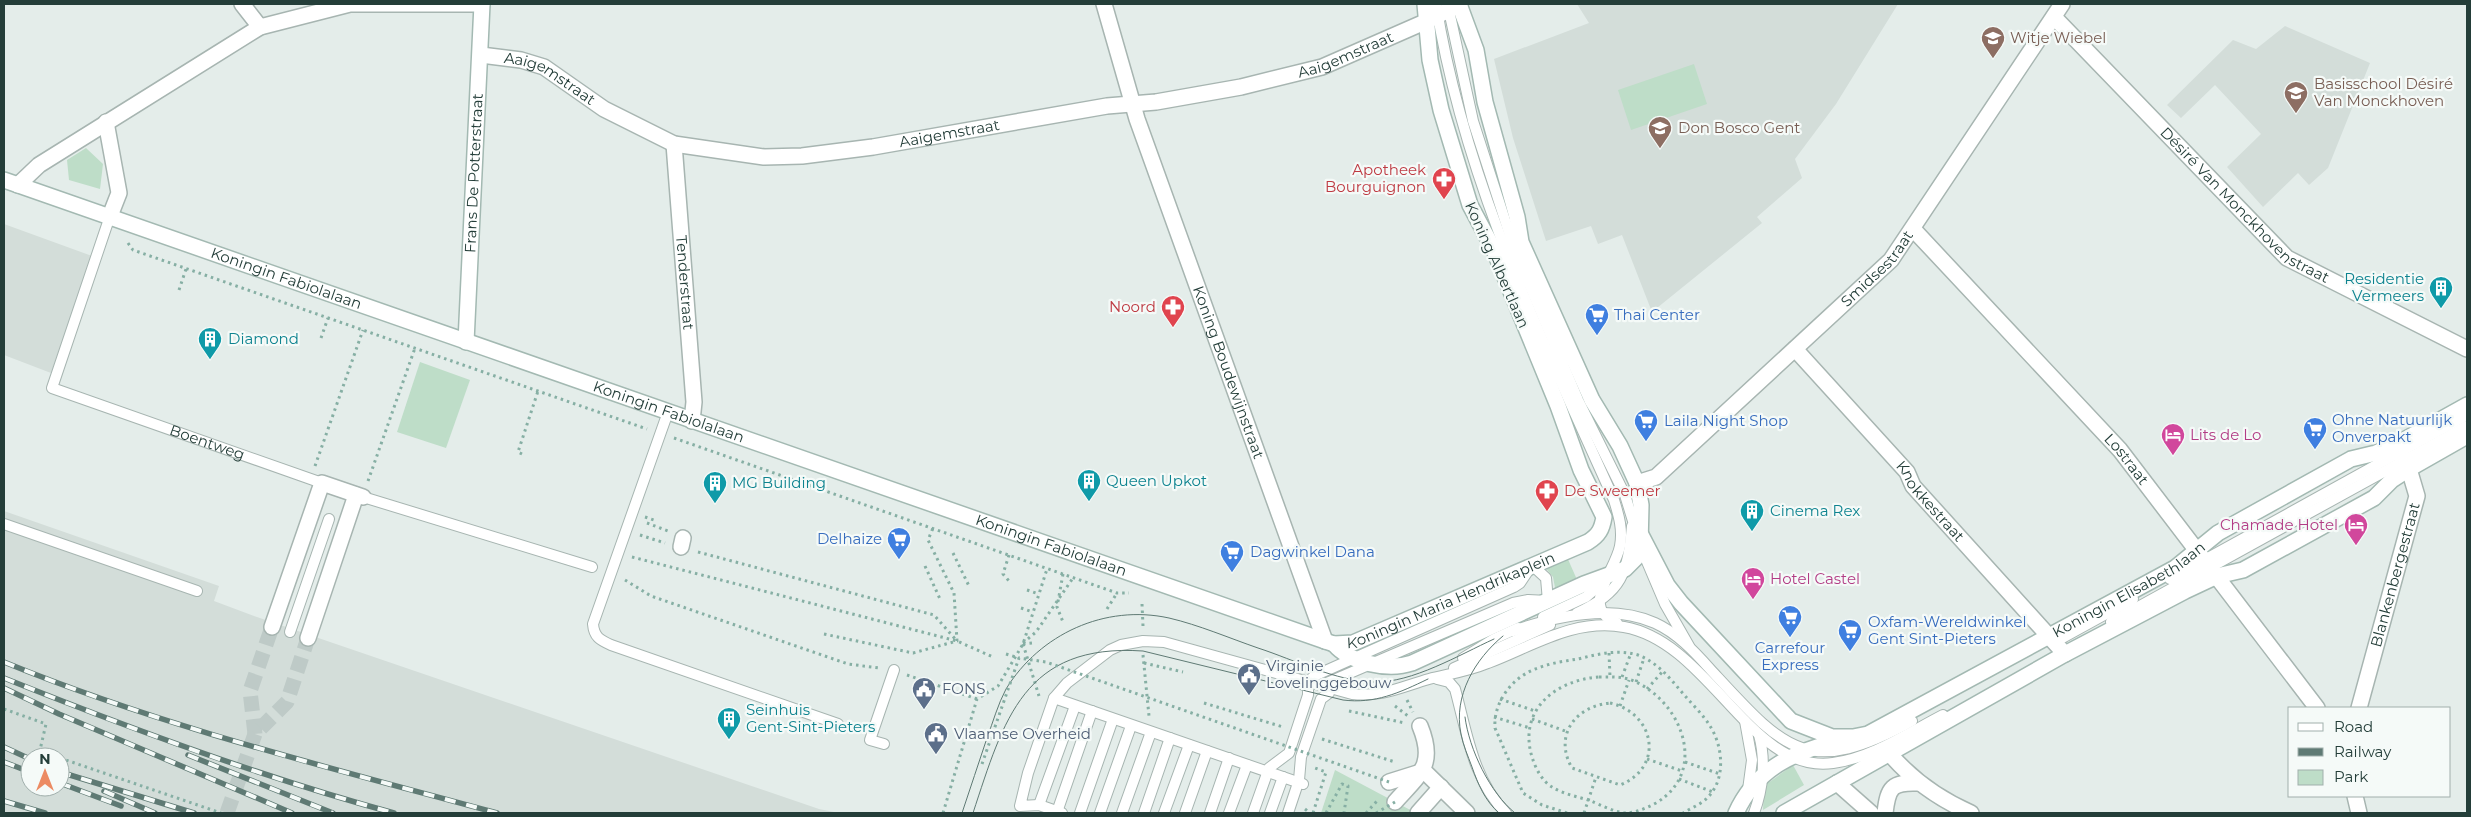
<svg xmlns="http://www.w3.org/2000/svg" width="2471" height="817" viewBox="0 0 2471 817" font-family="Montserrat,sans-serif">
<style>
.built{fill:#d3ddd9;fill-rule:evenodd}
.green{fill:#beddc8}
.lines{fill:none;stroke-linecap:round;stroke-linejoin:round}
.street-tunnel{stroke:#becac7;stroke-width:15;stroke-dasharray:15 8;stroke-linecap:butt}
.lane-casing{stroke:#a7b5b1;stroke-width:12}
.street-casing{stroke:#a7b5b1;stroke-width:18}
.secondary-casing{stroke:#a3b9b2;stroke-width:18}
.path{stroke:#86afa4;stroke-width:3;stroke-dasharray:2.5 4;stroke-linecap:butt}
.lane{stroke:#fff;stroke-width:10}
.street{stroke:#fff;stroke-width:15}
.secondary{stroke:#fff;stroke-width:15}
.tram{stroke:#5f7a74;stroke-width:1}
.rail-casing{stroke:#5f7a74;stroke-width:5.5}
.rail{stroke:#f5faf8;stroke-width:4;stroke-dasharray:11;stroke-linecap:butt}
.path-bridge{stroke:#86afa4;stroke-width:3;stroke-dasharray:2.5 4;stroke-linecap:butt}
.labels{text-anchor:middle;stroke-width:4.5;stroke-linejoin:round;paint-order:stroke}
.education-label{font-size:15px;fill:#785e54;stroke:#f5faf8;text-anchor:start}
.street-label{font-size:15px;fill:#243e39;stroke:#f5faf8}
.health-label{font-size:15px;fill:#be3a42;stroke:#f5faf8;text-anchor:end}
.culture-label{font-size:15px;fill:#0d838f;stroke:#f5faf8;text-anchor:start}
.shop-label{font-size:15px;fill:#366cbe;stroke:#f5faf8;text-anchor:start}
.hotel-label{font-size:15px;fill:#b23c85;stroke:#f5faf8;text-anchor:start}
.service-label{font-size:15px;fill:#4e5e75;stroke:#f5faf8;text-anchor:start}
</style>
<rect width="100%" height="100%" fill="#e4edea"/>
<g class="built">
<path d="M1577,4h321l-62,100 -41,55 7,19 -45,39 5,6 -110,89 -30,-77 -24,9 -7,-18 -45,15 -33,-103 -19,-79 95,-36z"/>
<path d="M2285,26l85,37 -42,105 -19,17 -11,-12 -35,34 -36,-40 34,-33 -46,-49 -34,33 -14,-13 66,-65 23,9z"/>
<path d="M4,224l88,32 -41,117 -47,-18z"/>
<path d="M4,511l215,75 -5,15 40,15 565,193 20,4h-835zM30,757h30v30h-30z"/>
</g>
<g class="green">
<path d="M1694,64l13,40 -76,26 -13,-40z"/>
<path d="M86,148l17,16 -3,25 -31,-9 -2,-20z"/>
<path d="M420,362l50,18 -24,68 -49,-16z"/>
<path d="M1567,557l11,25 -22,11 -3,-16 -10,-12z"/>
<path d="M1793,765l11,20 -41,25 1,-24z"/>
<path d="M1335,770l81,43h-95z"/>
</g>
<g class="lines">
<g class="street-tunnel">
<path d="M255,734l-5,-43 22,-64"/>
<path d="M227,813l28,-79 32,-32 21,-64"/>
</g>
<g class="lane-casing">
<g id="lane">
<path d="M1436,4c28,176 106,335 178,496 5,16 9,30 6,46 -5,26 -41,62 -3,77"/>
<path d="M1448,6l25,115 41,127 64,152 47,95 12,39"/>
<path id="s1" d="M110,216l-58,172 270,95"/>
<path d="M668,412l-75,212c1,13 7,16 18,21l227,79"/>
<path d="M363,497l229,70"/>
<path d="M4,524l193,67"/>
<path d="M1642,550l23,54 24,42"/>
<path d="M2170,579l297,-164"/>
<path d="M1577,613c45,-20 51,-41 55,-87"/>
<path d="M1543,617l43,-20 17,-15"/>
<path d="M2111,622l356,-196"/>
<path d="M1513,631c43,-15 98,-28 142,-8 22,10 39,28 55,46 73,79 96,111 202,52"/>
<path d="M290,632l39,-113"/>
<path d="M2053,643l80,-44"/>
<path d="M1463,658l31,-19 24,-11"/>
<path d="M1454,668l96,-43"/>
<path d="M1314,676l200,-89 6,-4 12,-18 14,13 2,23 -20,-1 -15,3 -184,79"/>
<path d="M1437,679l12,3 6,7c12,44 18,91 51,124"/>
<path d="M1054,698l249,86"/>
<path d="M1745,721l7,39 -4,30"/>
<path d="M884,744l-14,-4 24,-70"/>
<path d="M1039,805l36,-99"/>
<path d="M1057,812l35,-101"/>
<path d="M1062,813l-23,-8 -19,1 8,-33 26,-75 13,-15 43,-33 11,-5 22,-4 21,1 188,52c31,3 49,-7 77,-15 20,-5 40,-8 59,-16 45,-17 86,-45 136,-36 86,15 127,148 209,136 39,-5 75,-30 110,-48"/>
<path d="M1080,813l33,-94"/>
<path d="M1100,813l31,-87"/>
<path d="M1122,813l29,-81"/>
<path d="M1144,813l26,-75"/>
<path d="M1164,813l25,-68"/>
<path d="M1185,813l22,-62"/>
<path d="M1210,813l19,-55"/>
<path d="M1229,813l18,-48"/>
<path d="M1253,813l16,-45 20,-15 19,-58v-13l4,-4"/>
<path d="M1270,813l13,-36"/>
<path d="M1288,813l11,-33 2,-23 20,-58 8,-6 1,-10"/>
<path d="M1754,813c9,-24 12,-53 5,-78"/>
</g>
</g>
<g class="street-casing">
<g id="street">
<path d="M242,4l18,23"/>
<path id="s2" d="M1104,4l33,115 188,522"/>
<path id="s3" d="M2054,17l233,241 180,91"/>
<path id="s4" d="M481,55l40,5 23,7 60,42 70,35 90,13 38,-1 71,-9 234,-41 49,-4 85,-15 81,-20 105,-46 33,-17"/>
<path d="M106,122l13,71 -9,23"/>
<path id="s5" d="M674,144l20,258 -2,19"/>
<path d="M18,185l21,-20 221,-138 90,-23h132"/>
<path id="s6" d="M1913,229l207,221 197,258"/>
<path id="s7" d="M1795,349l112,123 6,14 152,168"/>
<path id="s8" d="M1637,483l19,-6 235,-217 171,-256"/>
<path d="M681,547l2,-9"/>
<path d="M272,627l50,-144 41,14"/>
<path d="M308,638l48,-143"/>
<path id="s9" d="M2359,708l58,-212 -8,-27 -14,-24"/>
<path d="M1890,754c23,27 49,45 81,59"/>
<path d="M1389,782l35,-11 43,42"/>
<path d="M1837,783l34,30"/>
<path d="M2355,796l4,17"/>
<path d="M1395,802c25,-28 41,-37 25,-76"/>
<path d="M1418,813l23,-26"/>
<path d="M1885,813c3,-26 7,-31 33,-30"/>
</g>
</g>
<g class="secondary-casing">
<g id="secondary">
<path id="s10" d="M4,180l1321,461 9,3 19,-1 235,-101c11,-7 14,-13 16,-25l-23,-47 -23,-64 -64,-156 -24,-45 -29,-95 -11,-50 -5,-56"/>
<path id="s11" d="M466,342l16,-338"/>
<path id="s12" d="M1641,535l26,50 14,18 110,118 41,16h21l15,-3 307,-166 43,-35 133,-74 25,-6 19,-8 72,-40"/>
<path d="M1334,644c16,19 54,27 78,19l172,-79 41,-15 11,-11 4,-12 1,-41 -4,-22 -17,-37 -28,-46 -71,-158 -4,-25 -32,-115 -9,-52 -17,-46"/>
<path d="M1736,813c21,-46 60,-62 106,-73"/>
<path d="M1784,813l281,-159 120,-63 32,-15 26,-6 131,-72 18,-18 17,-11 58,-33"/>
</g>
</g>
<g class="path">
<path d="M128,243l5,7 514,179"/>
<path d="M179,290l7,-21"/>
<path d="M321,338l7,-20"/>
<path d="M674,438l443,155h12"/>
<path d="M522,454l-4,-2 20,-61"/>
<path d="M315,466l48,-136"/>
<path d="M368,481l47,-133"/>
<path d="M645,517l12,4"/>
<path d="M647,523l21,8"/>
<path d="M640,535l25,8"/>
<path d="M698,552l236,63 23,26"/>
<path d="M953,553l16,33"/>
<path d="M1009,555l-6,19 6,7"/>
<path d="M632,557l325,84 36,16"/>
<path d="M925,566l15,33"/>
<path d="M1063,574l-6,33 6,15"/>
<path d="M625,580l26,16 197,68 31,4"/>
<path d="M1027,590l12,4"/>
<path d="M1142,604l1,22"/>
<path d="M1021,608l12,4"/>
<path d="M1107,609l10,-16"/>
<path d="M824,634l89,19 44,-12 -3,-48 -26,-53 5,-12"/>
<path d="M1023,643l13,-11 37,-54"/>
<path d="M1023,644l16,52"/>
<path d="M1023,644l10,-1"/>
<path d="M1609,653l1,24"/>
<path d="M1143,655l6,61"/>
<path d="M1144,663l39,9"/>
<path d="M907,675l70,24"/>
<path d="M1599,677c13,0 25,-1 37,5 47,22 72,90 20,121 -9,5 -19,9 -29,10 -11,0 -26,-8 -36,-12 -12,-4 -28,-7 -39,-14 -9,-5 -16,-18 -19,-27 -17,-49 22,-80 66,-83z"/>
<path d="M1622,677l9,-24"/>
<path d="M1636,682l8,-24"/>
<path d="M1647,689l16,-18"/>
<path d="M1500,699l35,12"/>
<path d="M1407,700l6,12"/>
<path d="M1204,703l79,24"/>
<path d="M1610,703c45,10 55,64 10,82l-48,-17c-19,-33 4,-62 38,-65z"/>
<path d="M1395,706l13,10"/>
<path d="M1620,706l9,-26"/>
<path d="M4,709l42,15 -6,26 17,7"/>
<path d="M1349,711l56,12"/>
<path d="M1494,717l36,11"/>
<path d="M1532,719l36,13"/>
<path d="M1322,739l73,23"/>
<path d="M60,758l161,55"/>
<path d="M1647,759l35,12"/>
<path d="M1685,762l35,12"/>
<path d="M1679,779l34,13"/>
<path d="M1305,809l5,4"/>
<path d="M943,813l34,-114 21,-13 25,-42 24,-75"/>
<path d="M1313,813l13,-41 -11,-4"/>
<path d="M1326,813l16,-29 6,2 -4,27"/>
<path d="M1366,813l11,-12"/>
<path d="M1567,813l-25,-8 -19,-12 -28,-65c-2,-26 18,-52 43,-60 13,-5 27,-7 40,-9 20,-5 40,-10 60,-4 21,8 34,26 48,42 8,9 18,19 24,29 13,20 16,53 -2,71 -6,7 -17,11 -25,16"/>
<path d="M1584,813l12,-36"/>
</g>
<use href="#lane" class="lane"/>
<use href="#street" class="street"/>
<use href="#secondary" class="secondary"/>
<g class="tram">
<path d="M1465,717c4,32 25,76 50,96"/>
<path d="M962,813c8,-25 17,-50 25,-75 6,-16 11,-34 19,-49 34,-55 99,-85 163,-71 30,7 60,20 89,30 37,12 77,33 116,34 38,1 85,-27 120,-43"/>
<path d="M973,813c31,-94 51,-170 170,-162l200,49c32,4 56,-7 85,-21"/>
<path d="M1499,813c-14,-12 -21,-29 -27,-46 -4,-11 -9,-22 -11,-33 -8,-38 14,-75 42,-98"/>
</g>
<g class="rail-casing">
<g id="rail">
<path d="M4,662c159,65 327,106 493,151"/>
<path d="M4,678c127,51 257,99 390,135"/>
<path d="M4,688l55,26 233,99"/>
<path d="M4,747l26,12"/>
<path d="M188,755l145,58"/>
<path d="M4,762l26,10"/>
<path d="M60,772l134,41"/>
<path d="M60,783l61,23"/>
<path d="M104,791l51,22"/>
<path d="M4,801l41,12"/>
</g>
</g>
<use href="#rail" class="rail"/>
<g class="path-bridge">
<path d="M1006,654l13,4"/>
<path d="M982,764l37,-106 27,4 343,120"/>
<path d="M1376,813l19,-11"/>
</g>
</g>
<defs>
<g id="school-pin" transform="scale(1.25)"><path d="M0 17L-7.5 6A9.5 9.5 0 1 1 7.5 6Z" fill="#8d6e63" stroke="#f5faf8"/><path d="M0-5L7-2L0 1L-7-2ZM-4 1L0 2.5L4 1V4Q0 6-4 4Z" fill="#fff"/></g>
<g id="pharmacy-pin" transform="scale(1.25)"><path d="M0 17L-7.5 6A9.5 9.5 0 1 1 7.5 6Z" fill="#e0444e" stroke="#f5faf8"/><path d="M-2-6h4v4h4v4h-4v4h-4v-4h-4v-4h4Z" fill="#fff"/></g>
<g id="building-pin" transform="scale(1.25)"><path d="M0 17L-7.5 6A9.5 9.5 0 1 1 7.5 6Z" fill="#0f9aa8" stroke="#f5faf8"/><path d="M-4-6H4V6H1V3H-1V6H-4ZM-2.5-4.3h1.7v1.8h-1.7ZM.8-4.3h1.7v1.8H.8ZM-2.5-1h1.7V.8h-1.7ZM.8-1h1.7V.8H.8Z" fill="#fff"/></g>
<g id="supermarket-pin" transform="scale(1.25)"><path d="M0 17L-7.5 6A9.5 9.5 0 1 1 7.5 6Z" fill="#3f7fe0" stroke="#f5faf8"/><path d="M-6-5.5h2.5l.6 2H6L4.5 2H-2.5L-4.4-4H-6ZM-1.5 3.2a1.3 1.3 0 1 0 .1 0ZM3 3.2a1.3 1.3 0 1 0 .1 0Z" fill="#fff"/></g>
<g id="hotel-pin" transform="scale(1.25)"><path d="M0 17L-7.5 6A9.5 9.5 0 1 1 7.5 6Z" fill="#d1479c" stroke="#f5faf8"/><path d="M-6-4.5h1.5V1H6V5H4.5V3h-9V5H-6ZM-4 0a1.8 1.8 0 1 1 3.6 0ZM.5 0V-2.5h3Q6-2.5 6 0Z" fill="#fff"/></g>
<g id="civic-pin" transform="scale(1.25)"><path d="M0 17L-7.5 6A9.5 9.5 0 1 1 7.5 6Z" fill="#5c6f8a" stroke="#f5faf8"/><path d="M-.6-6.5H3V-4.5H.6V-3L4-1V1h2V6H-6V1h2V-1L-.6-3ZM-1.2 2.5V6h2.4V2.5Z" fill="#fff"/></g>
</defs>
<g fill-rule="evenodd">
<use href="#school-pin" x="1993" y="38"/>
<use href="#school-pin" x="2296" y="93"/>
<use href="#school-pin" x="1660" y="128"/>
<use href="#pharmacy-pin" x="1444" y="179"/>
<use href="#building-pin" x="2441" y="288"/>
<use href="#pharmacy-pin" x="1173" y="307"/>
<use href="#supermarket-pin" x="1597" y="315"/>
<use href="#building-pin" x="210" y="339"/>
<use href="#supermarket-pin" x="1646" y="421"/>
<use href="#supermarket-pin" x="2315" y="429"/>
<use href="#hotel-pin" x="2173" y="435"/>
<use href="#building-pin" x="1089" y="481"/>
<use href="#building-pin" x="715" y="483"/>
<use href="#pharmacy-pin" x="1547" y="491"/>
<use href="#building-pin" x="1752" y="511"/>
<use href="#hotel-pin" x="2356" y="525"/>
<use href="#supermarket-pin" x="899" y="539"/>
<use href="#supermarket-pin" x="1232" y="552"/>
<use href="#hotel-pin" x="1753" y="579"/>
<use href="#supermarket-pin" x="1790" y="617"/>
<use href="#supermarket-pin" x="1850" y="631"/>
<use href="#civic-pin" x="1249" y="675"/>
<use href="#civic-pin" x="924" y="689"/>
<use href="#building-pin" x="729" y="719"/>
<use href="#civic-pin" x="936" y="734"/>
</g>
<g class="labels">
<g class="education-label">
<text x="2010" y="43">Witje Wiebel</text>
<text x="2314" y="89">Basisschool Désiré<tspan x="2314" dy="17">Van Monckhoven</tspan></text>
<text x="1678" y="133">Don Bosco Gent</text>
</g>
<g class="street-label">
<text dy="5" stroke="none"><textPath href="#s4" startOffset="899">Aaigemstraat</textPath></text>
<text dy="5" stroke="none"><textPath href="#s4" startOffset="74">Aaigemstraat</textPath></text>
<text dy="5" stroke="none"><textPath href="#s4" startOffset="494">Aaigemstraat</textPath></text>
<text dy="5" stroke="none"><textPath href="#s11" startOffset="169">Frans De Potterstraat</textPath></text>
<text dy="5" stroke="none"><textPath href="#s3" startOffset="269">Désiré Van Monckhovenstraat</textPath></text>
<text transform="translate(1497 265) rotate(66)" y="5">Koning Albertlaan</text>
<text dy="5" stroke="none"><textPath href="#s8" startOffset="324">Smidsestraat</textPath></text>
<text dy="5" stroke="none"><textPath href="#s10" startOffset="299">Koningin Fabiolalaan</textPath></text>
<text dy="5" stroke="none"><textPath href="#s5" startOffset="139">Tenderstraat</textPath></text>
<text dy="5" stroke="none"><textPath href="#s2" startOffset="389">Koning Boudewijnstraat</textPath></text>
<text dy="5" stroke="none"><textPath href="#s10" startOffset="704">Koningin Fabiolalaan</textPath></text>
<text dy="5" stroke="none"><textPath href="#s1" startOffset="346">Boentweg</textPath></text>
<text dy="5" stroke="none"><textPath href="#s6" startOffset="314">Lostraat</textPath></text>
<text dy="5" stroke="none"><textPath href="#s7" startOffset="204">Knokkestraat</textPath></text>
<text dy="5" stroke="none"><textPath href="#s10" startOffset="1109">Koningin Fabiolalaan</textPath></text>
<text dy="5" stroke="none"><textPath href="#s9" startOffset="138">Blankenbergestraat</textPath></text>
<text dy="5" stroke="none"><textPath href="#s12" startOffset="619">Koningin Elisabethlaan</textPath></text>
<text dy="5" stroke="none"><textPath href="#s10" startOffset="1534">Koningin Maria Hendrikaplein</textPath></text>
</g>
<g class="health-label">
<text x="1426" y="175">Apotheek<tspan x="1426" dy="17">Bourguignon</tspan></text>
<text x="1156" y="312">Noord</text>
<text x="1564" y="496" text-anchor="start">De Sweemer</text>
</g>
<g class="culture-label">
<text x="2424" y="284" text-anchor="end">Residentie<tspan x="2424" dy="17">Vermeers</tspan></text>
<text x="228" y="344">Diamond</text>
<text x="1106" y="486">Queen Upkot</text>
<text x="732" y="488">MG Building</text>
<text x="1770" y="516">Cinema Rex</text>
<text x="746" y="715">Seinhuis<tspan x="746" dy="17">Gent-Sint-Pieters</tspan></text>
</g>
<g class="shop-label">
<text x="1614" y="320">Thai Center</text>
<text x="2332" y="425">Ohne Natuurlijk<tspan x="2332" dy="17">Onverpakt</tspan></text>
<text x="1664" y="426">Laila Night Shop</text>
<text x="882" y="544" text-anchor="end">Delhaize</text>
<text x="1250" y="557">Dagwinkel Dana</text>
<text x="1868" y="627">Oxfam-Wereldwinkel<tspan x="1868" dy="17">Gent Sint-Pieters</tspan></text>
<text x="1790" y="653" text-anchor="middle">Carrefour<tspan x="1790" dy="17">Express</tspan></text>
</g>
<g class="hotel-label">
<text x="2190" y="440">Lits de Lo</text>
<text x="2338" y="530" text-anchor="end">Chamade Hotel</text>
<text x="1770" y="584">Hotel Castel</text>
</g>
<g class="service-label">
<text x="1266" y="671">Virginie<tspan x="1266" dy="17">Lovelinggebouw</tspan></text>
<text x="942" y="694">FONS</text>
<text x="954" y="739">Vlaamse Overheid</text>
</g>
</g>
<rect width="2471" height="817" fill="none" stroke="#243e39" stroke-width="10"/>
<rect x="2288" y="707" width="162" height="90" fill="#f5faf8" stroke="#a1afac"/>
<rect x="2298" y="723" width="25" height="8" fill="#ffffff" stroke="#a1afac"/>
<text x="2334" y="732" font-size="15" fill="#243e39">Road</text>
<rect x="2298" y="748" width="25" height="8" fill="#5f7a74" stroke="#a1afac"/>
<text x="2334" y="757" font-size="15" fill="#243e39">Railway</text>
<rect x="2298" y="770" width="25" height="15" fill="#beddc8" stroke="#a1afac"/>
<text x="2334" y="782" font-size="15" fill="#243e39">Park</text>
<g transform="translate(45 772)"><circle r="24" fill="#f5faf8" stroke="#a1afac"/>
<path d="M0-4L9 19L0 12L-9 19Z" fill="#ec8b63"/>
<text y="-8" font-size="14" font-weight="bold" text-anchor="middle" fill="#243e39">N</text>
</g>
</svg>
